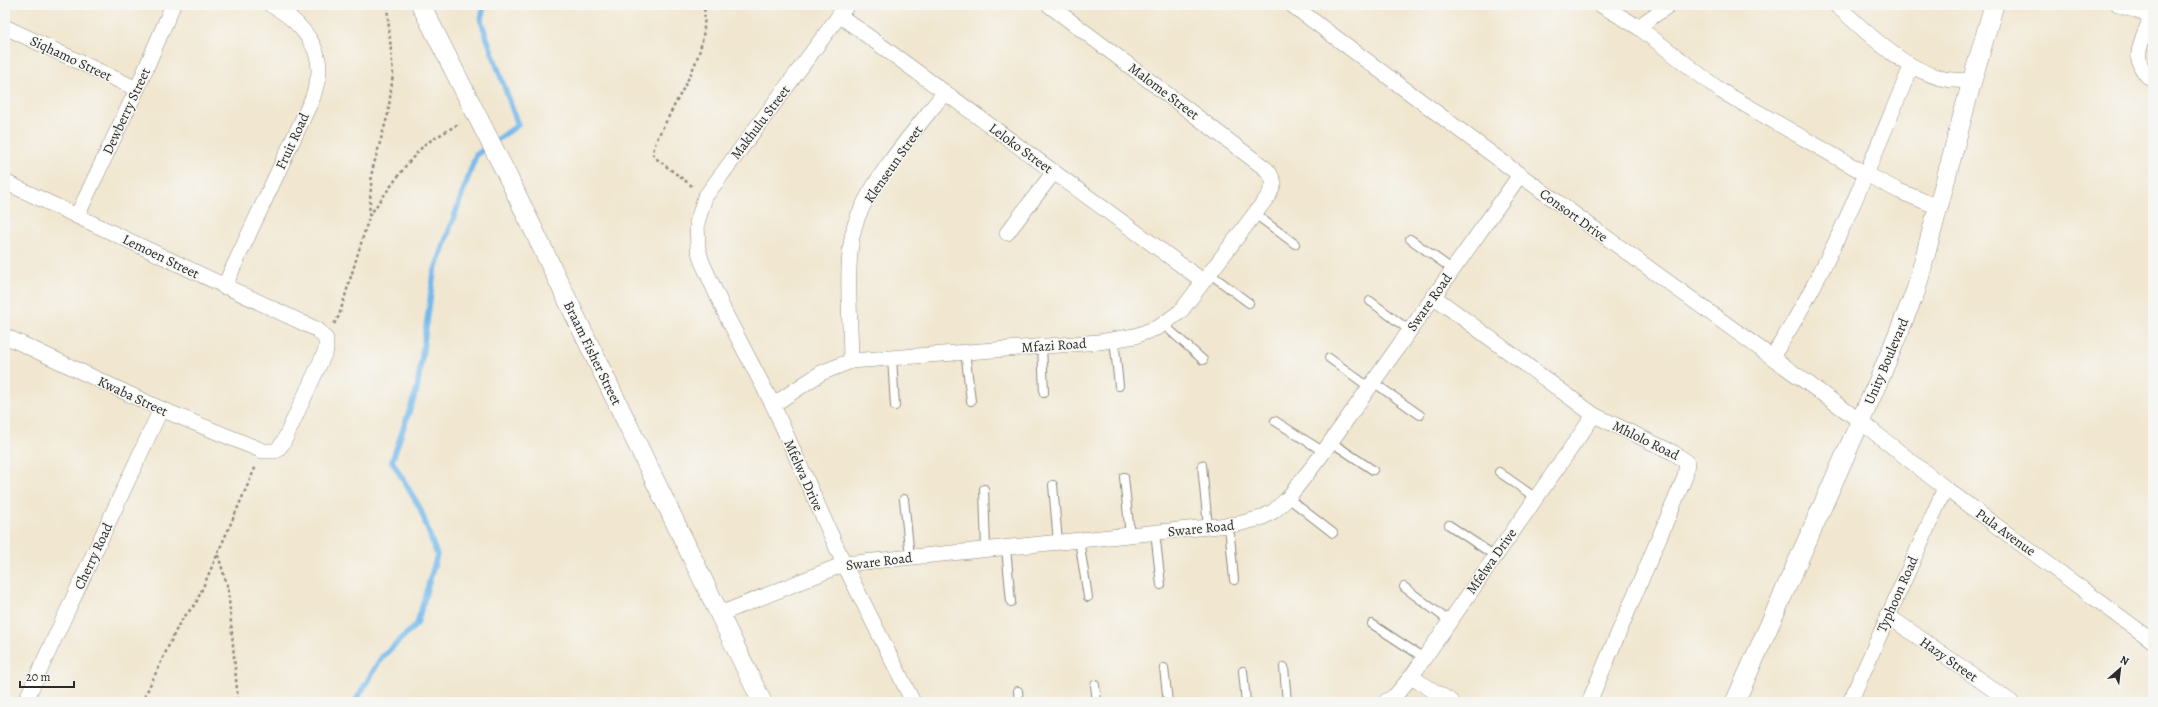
<svg xmlns="http://www.w3.org/2000/svg" width="2158" height="707" viewBox="0 0 2158 707" font-family="Alegreya,serif">
<style>
.lines{fill:none;stroke-linecap:round;stroke-linejoin:round}
.stream{stroke:#76baec;stroke-width:5.5}
.service-casing{stroke:#8e897e;stroke-width:10}
.minor-casing{stroke:#8e897e;stroke-width:16}
.tertiary-casing{stroke:#8e897e;stroke-width:20}
.path{stroke:#8e897e;stroke-width:2.5;stroke-dasharray:3 3;stroke-linecap:butt}
.service{stroke:#fff;stroke-width:8}
.minor{stroke:#fff;stroke-width:15}
.tertiary{stroke:#fff;stroke-width:19}
.labels{text-anchor:middle;stroke-width:3;stroke-linejoin:round;paint-order:stroke}
.street-label{font-size:14px;fill:#2b2b2b;stroke:#f6f6f2}
</style>
<rect width="100%" height="100%" fill="#f6f6f2"/>
<filter id="ink" filterUnits="userSpaceOnUse"><feTurbulence type="fractalNoise" baseFrequency=".025" numOctaves="2"/><feDisplacementMap in="SourceGraphic" scale="8" xChannelSelector="R" yChannelSelector="G"/><feConvolveMatrix kernelMatrix="1 2 1 2 8 2 1 2 1" color-interpolation-filters="sRGB"/></filter>
<filter id="wash" filterUnits="userSpaceOnUse"><feTurbulence type="fractalNoise" baseFrequency=".012" numOctaves="4" result="noise"/><feDisplacementMap in="SourceGraphic" scale="16" xChannelSelector="R" yChannelSelector="G"/><feGaussianBlur stdDeviation="0.9" result="paint"/><feColorMatrix in="noise" values="0 0 0 0 0 0 0 0 0 0 0 0 0 0 0 0 0 1.4 0 .05"/><feComposite in="paint" operator="in"/></filter>
<g filter="url(#wash)">
<rect width="100%" height="100%" fill="#f1e7d0"/>
<g class="lines">
<path class="stream" d="M355,702l26,-44 36,-34 20,-69 -17,-47 -28,-47 25,-72 17,-116 42,-118 42,-30 -37,-104 3,-16"/>
</g>
</g>
<g filter="url(#ink)">
<g class="lines">
<g class="service-casing">
<g id="service">
<path d="M1255,214l40,30"/>
<path d="M1410,239l42,30"/>
<path d="M1209,273l40,30"/>
<path d="M1370,301l39,29"/>
<path d="M1163,324l40,36"/>
<path d="M1114,339l5,47"/>
<path d="M1042,345l2,48"/>
<path d="M965,351l6,50"/>
<path d="M892,358l3,48"/>
<path d="M1329,358l40,29"/>
<path d="M1373,382l47,33"/>
<path d="M1275,421l49,31"/>
<path d="M1331,442l42,28"/>
<path d="M1202,465l6,62"/>
<path d="M1499,472l37,26"/>
<path d="M1124,477l6,58"/>
<path d="M1053,485l5,57"/>
<path d="M984,489l2,60"/>
<path d="M1288,498l45,35"/>
<path d="M904,499l6,58"/>
<path d="M1229,525l5,55"/>
<path d="M1449,525l46,31"/>
<path d="M1155,532l6,53"/>
<path d="M1079,540l9,57"/>
<path d="M1006,548l5,54"/>
<path d="M1404,587l45,34"/>
<path d="M1372,624l52,34"/>
<path d="M1284,667l3,35"/>
<path d="M1164,668l4,34"/>
<path d="M1243,671l3,31"/>
<path d="M1095,685l2,17"/>
<path d="M1018,691l1,11"/>
</g>
</g>
<g class="minor-casing">
<g id="minor">
<path d="M847,5l-142,192 -8,26 1,25 4,14 24,53 47,90 71,159 69,138"/>
<path d="M1292,5l228,170 340,246 85,67 208,153"/>
<path d="M1601,5l37,22 83,64 145,83 33,17 39,16"/>
<path d="M1836,5c32,28 64,62 105,73 9,3 21,2 31,3"/>
<path d="M2119,5l34,11"/>
<path d="M2153,12c-9,26 -27,48 0,69"/>
<path d="M839,15l364,266"/>
<path d="M5,27l132,62"/>
<path d="M1638,27l31,-22"/>
<path d="M5,182l313,148 8,9v11l-43,93 -7,8h-13l-102,-42 -156,-73"/>
<path d="M77,216l60,-127 36,-84"/>
<path d="M1007,233l47,-61"/>
<path d="M224,287l89,-190c2,-9 6,-18 6,-27 0,-29 -25,-53 -48,-65"/>
<path d="M1433,296l161,119 80,38 13,9 -2,15 -96,225"/>
<path d="M1772,357c59,-90 97,-191 139,-290"/>
<path d="M851,361c0,-40 -8,-106 6,-142 17,-43 59,-90 88,-127"/>
<path d="M773,405l48,-32 30,-12 248,-19 36,-6 24,-9 22,-16 88,-116 5,-12 -4,-9 -4,-5 -217,-164"/>
<path d="M720,614l124,-50 394,-40 23,-6 13,-7 14,-13 32,-41 200,-282"/>
<path d="M1887,615l124,87"/>
<path d="M1411,677l41,25"/>
<path d="M25,702l136,-293"/>
<path d="M1385,702l10,-6 16,-19 183,-262"/>
<path d="M1850,702l95,-214"/>
</g>
</g>
<g class="tertiary-casing">
<g id="tertiary">
<path d="M421,5l86,170 255,527"/>
<path d="M1735,702l146,-327 35,-85 56,-209 22,-76"/>
</g>
</g>
<g class="path">
<path d="M692,186l-34,-26 -5,-6c1,-12 8,-23 14,-34 20,-41 41,-67 37,-115"/>
<path d="M369,216l38,-52 18,-20 35,-21"/>
<path d="M334,324l5,-8 30,-99 3,-46 16,-57 5,-40 -6,-69"/>
<path d="M218,555l10,33 10,114"/>
<path d="M142,702l38,-80 16,-19 60,-137"/>
</g>
<use href="#service" class="service"/>
<use href="#minor" class="minor"/>
<use href="#tertiary" class="tertiary"/>
</g>
</g>
<g class="labels">
<g class="street-label">
<text transform="translate(71 58) rotate(25)" y="5">Siqhamo Street</text>
<text transform="translate(1164 91) rotate(37)" y="5">Malome Street</text>
<text transform="translate(126 111) rotate(-65)" y="5">Dewberry Street</text>
<text transform="translate(760 122) rotate(-53)" y="5">Makhulu Street</text>
<text transform="translate(292 141) rotate(-65)" y="5">Fruit Road</text>
<text transform="translate(1021 148) rotate(36)" y="5">Leloko Street</text>
<text transform="translate(893 164) rotate(-55)" y="5">Klenseun Street</text>
<text transform="translate(1574 215) rotate(36)" y="5">Consort Drive</text>
<text transform="translate(161 256) rotate(26)" y="5">Lemoen Street</text>
<text transform="translate(1429 302) rotate(-55)" y="5">Sware Road</text>
<text transform="translate(1054 345) rotate(-4)" y="5">Mfazi Road</text>
<text transform="translate(593 353) rotate(64)" y="5">Braam Fisher Street</text>
<text transform="translate(1886 361) rotate(-67)" y="5">Unity Boulevard</text>
<text transform="translate(133 396) rotate(25)" y="5">Kwaba Street</text>
<text transform="translate(1646 440) rotate(26)" y="5">Mhlolo Road</text>
<text transform="translate(804 475) rotate(66)" y="5">Mfelwa Drive</text>
<text transform="translate(1201 528) rotate(-6)" y="5">Sware Road</text>
<text transform="translate(2006 532) rotate(36)" y="5">Pula Avenue</text>
<text transform="translate(93 556) rotate(-65)" y="5">Cherry Road</text>
<text transform="translate(879 561) rotate(-7)" y="5">Sware Road</text>
<text transform="translate(1491 561) rotate(-55)" y="5">Mfelwa Drive</text>
<text transform="translate(1897 594) rotate(-66)" y="5">Typhoon Road</text>
<text transform="translate(1949 659) rotate(35)" y="5">Hazy Street</text>
</g>
</g>
<rect width="2158" height="707" fill="none" stroke="#f6f6f2" stroke-width="20"/>
<g transform="translate(2120 669) rotate(28)" stroke="#f6f6f2" stroke-width="3" paint-order="stroke">
<path d="M0-3L7 15L0 10L-7 15Z" fill="#2b2b2b"/>
<text y="-6" font-size="11" font-weight="bold" text-anchor="middle" fill="#2b2b2b">N</text>
</g>
<path d="M20 681v6h54v-6" fill="none" stroke="#2b2b2b" stroke-width="2"/>
<text x="26" y="681" font-size="12" fill="#2b2b2b" stroke="#f6f6f2" stroke-width="3" paint-order="stroke">20 m</text>
</svg>
